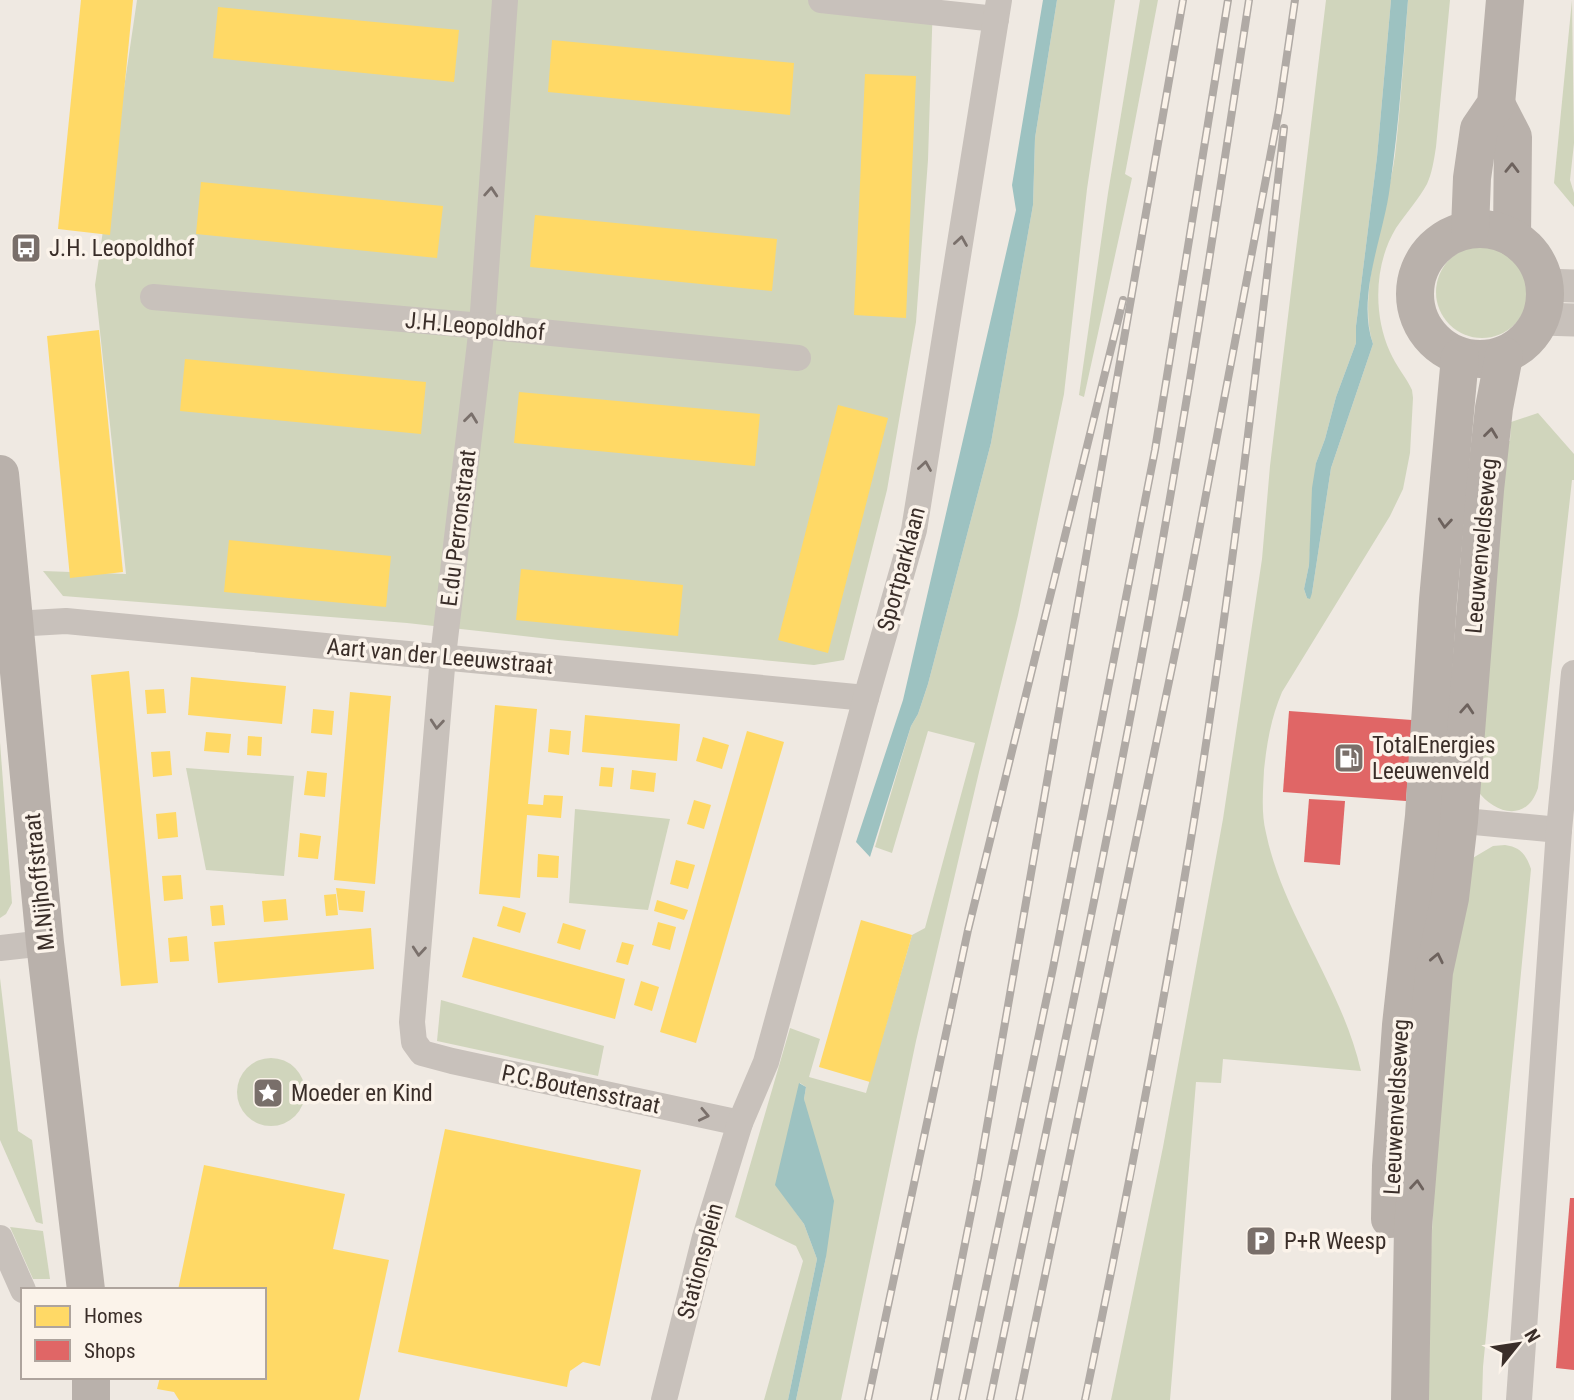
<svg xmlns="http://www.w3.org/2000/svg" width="1574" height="1400" viewBox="0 0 1574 1400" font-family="'Roboto Condensed',sans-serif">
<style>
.green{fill:#d0d5bc}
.water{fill:#9dc2c1}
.homes{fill:#ffd966}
.shops{fill:#e06666}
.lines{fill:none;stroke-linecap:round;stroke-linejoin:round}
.minor{stroke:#c8c1bb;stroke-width:26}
.tertiary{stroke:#c8c1bb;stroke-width:33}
.secondary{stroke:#b9b1ab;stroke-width:38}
.rail-casing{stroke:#b0aaa5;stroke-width:8}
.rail{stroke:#fbf3ea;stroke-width:5;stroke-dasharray:16;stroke-linecap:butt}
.oneway{stroke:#6d625d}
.oneway2{stroke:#7a706b}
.labels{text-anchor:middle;stroke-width:7;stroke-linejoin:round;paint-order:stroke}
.poi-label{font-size:23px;fill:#3a2e29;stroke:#fbf3ea;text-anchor:start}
.street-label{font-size:23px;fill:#3a2e29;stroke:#fbf3ea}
</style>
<rect width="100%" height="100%" fill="#efe9e2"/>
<g class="green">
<path d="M137,0h796l-5,160 -12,162 -29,168 -43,170 -30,5 -256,-25 -151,-17 -344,-27 -20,-25 83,3 -31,-289z"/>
<path d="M1057,0h58l-28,189 -23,205 -46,221 -39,157 -63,269 -75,359h-45l30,-143 -22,-158 2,-12 -6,-4 -24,102 28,39 13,35 -29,141h-24l39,-139 -7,-15 -61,-29 55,-189 30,11 -11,38 57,16 46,-158 13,-7 50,-185 -47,-12 -36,122 -17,-6 36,-121 7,-12 10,-30 63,-241 42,-238 2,-67z"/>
<path d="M1140,0h18l-33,174 7,4 -48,219 -5,-2 29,-202z"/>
<path d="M1326,0h65l-14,157 -21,169v17l-20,54 -11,42 -9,24 -7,102 -5,24 3,9 5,-5 19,-125 42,-124c-17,-51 15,-136 22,-189 6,-52 9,-104 13,-155h42l-14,147c-2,13 -4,26 -9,37 -8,15 -21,29 -31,44 -22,36 -23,86 -6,124 6,14 16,25 22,38l1,8 -3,55 -7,36 -13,27 -108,176c-11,26 -15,50 -18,78 -1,21 -3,43 2,63 17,82 76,154 95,238l-138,-12 -2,24 -25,-1 -26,318h-59l52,-253 60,-328 39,-260 8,-93z"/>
<path d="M1572,0l2,143 -4,37 4,13v14l-20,-24z"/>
<circle cx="1482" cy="292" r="46"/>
<path d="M1538,413l36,41v26h-2l-34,308c-11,35 -44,26 -61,2l22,-350 11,1 1,-19z"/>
<path d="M0,742l12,161 -6,11 -6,4z"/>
<path d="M186,768l108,8 -10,100 -78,-6z"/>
<path d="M575,809l95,10 -22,91 -79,-7z"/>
<path d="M1505,845c15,2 21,9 26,24l-48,498 -1,33h-58l19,-402 28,-139 22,-13z"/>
<path d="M0,978l18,153 14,9 11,84 -7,-2 -36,-82z"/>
<path d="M441,1000l163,46 -6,30 -161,-35z"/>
<circle cx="271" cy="1092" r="34"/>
<path d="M10,1227l33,4 7,48h-17z"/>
</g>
<g class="water">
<path d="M1043,0h14l-22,138 -2,67 -42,238 -63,241 -10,30 -7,12 -41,131 -14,-15 47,-142 113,-490 -4,-25z"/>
<path d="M1391,0h17c-5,62 -9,125 -18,186 -6,50 -34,109 -17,158l-42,124 -19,125 -2,6 -3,-1 -3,-9 5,-24 3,-77 4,-25 9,-24 11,-42 20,-54v-17l21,-169z"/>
<path d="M799,1083l7,4 -2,12 30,102 -8,56 -30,143h-8l29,-141 -13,-35 -29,-39z"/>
</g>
<g class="homes">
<path d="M81,0h52l-23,235 -52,-6z"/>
<path d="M218,7l241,23 -5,52 -241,-24z"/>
<path d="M552,40l242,23 -4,52 -242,-23z"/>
<path d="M865,74l51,2 -10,242 -52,-3z"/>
<path d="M201,182l242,24 -6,52 -241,-24z"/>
<path d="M535,215l242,24 -5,52 -242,-24z"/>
<path d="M99,330l24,242 -53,6 -23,-242z"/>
<path d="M185,359l241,23 -5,52 -241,-23z"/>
<path d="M519,392l241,22 -5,52 -241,-23z"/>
<path d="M838,405l50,13 -60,235 -50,-13z"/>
<path d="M229,540l162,16 -5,51 -162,-15z"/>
<path d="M521,569l162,16 -5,51 -162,-16z"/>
<path d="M129,671l29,312 -37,3 -30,-311z"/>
<path d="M191,677l95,9 -4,38 -94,-9z"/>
<path d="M164,689l2,24 -19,1 -2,-24z"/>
<path d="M350,692l41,4 -16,188 -41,-4z"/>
<path d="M495,705l42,4 -9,95 15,1 1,-10 19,1 -2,22 -34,-3 -7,83 -41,-4z"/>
<path d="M313,709l21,2 -2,24 -21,-2z"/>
<path d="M585,715l95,9 -3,37 -95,-9z"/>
<path d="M550,729l21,2 -2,24 -21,-3z"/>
<path d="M747,731l37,11 -88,301 -36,-11z"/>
<path d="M206,732l25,2 -2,19 -25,-2z"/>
<path d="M248,736l14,1 -1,19 -14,-1z"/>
<path d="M703,737l26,8 -7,24 -26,-8z"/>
<path d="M170,751l2,24 -19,2 -2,-25z"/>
<path d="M601,767l13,1 -2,19 -13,-1z"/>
<path d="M632,770l24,3 -2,19 -24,-3z"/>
<path d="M307,771l20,2 -2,24 -21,-2z"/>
<path d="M694,800l17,5 -7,24 -17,-5z"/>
<path d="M176,812l2,25 -20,2 -2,-25z"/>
<path d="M300,833l21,3 -3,23 -20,-2z"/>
<path d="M538,854l21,2 -1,22 -21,-1z"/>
<path d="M676,860l19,5 -7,24 -18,-5z"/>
<path d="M181,875l2,24 -19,2 -2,-25z"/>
<path d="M336,888l29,3 -2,21 -24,-2z"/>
<path d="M336,894l2,21 -12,1 -2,-21z"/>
<path d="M286,899l2,21 -24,2 -2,-21z"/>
<path d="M657,900l31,10 -4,10 -30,-9z"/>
<path d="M223,905l2,20 -13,1 -2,-20z"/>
<path d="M503,906l23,7 -6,20 -23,-7z"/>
<path d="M861,920l51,15 -42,147 -51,-15z"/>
<path d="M658,922l18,5 -6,23 -18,-5z"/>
<path d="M563,923l23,7 -6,20 -23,-7z"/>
<path d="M371,928l3,41 -156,14 -4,-41z"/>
<path d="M187,936l2,25 -19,1 -2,-24z"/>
<path d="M473,937l152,42 -10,40 -153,-42z"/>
<path d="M622,942l12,3 -6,20 -12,-3z"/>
<path d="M641,981l18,6 -7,24 -18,-6z"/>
<path d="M445,1129l196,41 -41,196 -17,-4 -13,9 -3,16 -169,-35z"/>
<path d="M204,1165l141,29 -12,55 56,11 -30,140h-180l-5,-8 -17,-3 3,-12h104v-87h-86z"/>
</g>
<g class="shops">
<path d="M1289,711l123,9 -6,81 -123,-9z"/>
<path d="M1309,799l36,2 -5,64 -36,-3z"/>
<path d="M1570,1198h4v172l-18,-2z"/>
</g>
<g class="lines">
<g class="minor">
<path d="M505,0l-23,326 -39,330 -31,366 2,20 8,11 30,8 288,62"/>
<path d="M821,0l175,19"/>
<path d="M153,297l329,29 316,32"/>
<path d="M14,624l52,-3 800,77"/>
<path d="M1443,819l116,11"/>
<path d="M0,948l45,-5"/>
<path d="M0,1238l23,52"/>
<path d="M664,1400l41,-163 35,-114 26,-61 100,-364 48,-168 85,-530"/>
<path d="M1519,1400l40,-570 15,-157"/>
</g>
<g class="tertiary">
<path d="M1545,285l29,1"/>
<path d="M1541,319l33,1"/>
</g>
<g class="secondary">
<path d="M1496,104l17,33 -1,100"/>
<circle cx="1480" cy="294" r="65"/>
<path d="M1470,229l2,-51 7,-49 17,-25 9,-104"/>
<path d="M0,474l45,469 41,347"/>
<path d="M1390,1219l1,-53 10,-141 23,-209 14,-216 22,-243"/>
<path d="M91,1400v-23"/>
<path d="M1410,1400l3,-173 21,-255 16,-74 9,-77 26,-331 9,-82 10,-52"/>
</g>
<g class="rail-casing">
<g id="rail">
<path d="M868,1400l100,-470 155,-630"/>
<path d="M934,1400l44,-222 205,-1178"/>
<path d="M962,1400l91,-432 102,-518 73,-450"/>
<path d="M990,1400c57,-276 118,-551 167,-828 34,-190 63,-381 92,-572"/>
<path d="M1019,1400l166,-795 94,-495 16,-110"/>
<path d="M1085,1400c44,-213 86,-427 119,-643 32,-209 56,-419 80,-629"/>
</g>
</g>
<use href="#rail" class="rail"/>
</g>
<defs><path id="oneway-chevron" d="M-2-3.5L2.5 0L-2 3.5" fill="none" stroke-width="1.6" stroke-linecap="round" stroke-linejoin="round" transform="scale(1.75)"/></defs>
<g class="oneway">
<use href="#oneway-chevron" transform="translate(1512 168) rotate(-89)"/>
<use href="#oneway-chevron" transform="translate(1491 433) rotate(-83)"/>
<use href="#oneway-chevron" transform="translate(1445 523) rotate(95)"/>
<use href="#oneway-chevron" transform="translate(1467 709) rotate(-86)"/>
<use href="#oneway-chevron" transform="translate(1437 958) rotate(-78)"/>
<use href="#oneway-chevron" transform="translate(1417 1185) rotate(-85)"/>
</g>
<g class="oneway2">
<use href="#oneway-chevron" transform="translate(491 192) rotate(-86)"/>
<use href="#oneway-chevron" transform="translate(961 241) rotate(-81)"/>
<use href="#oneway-chevron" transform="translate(471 418) rotate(-83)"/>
<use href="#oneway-chevron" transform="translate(925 466) rotate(-81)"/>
<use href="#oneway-chevron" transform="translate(437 724) rotate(95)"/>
<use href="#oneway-chevron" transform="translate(419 951) rotate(95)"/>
<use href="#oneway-chevron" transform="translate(704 1115) rotate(12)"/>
</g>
<defs>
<g id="bus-square" transform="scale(1.575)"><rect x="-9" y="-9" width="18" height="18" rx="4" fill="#796f6a" stroke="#fbf3ea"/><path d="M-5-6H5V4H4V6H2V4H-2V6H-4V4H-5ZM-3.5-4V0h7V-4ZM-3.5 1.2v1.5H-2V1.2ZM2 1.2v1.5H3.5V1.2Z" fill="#fff"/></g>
<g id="fuel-square" transform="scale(1.575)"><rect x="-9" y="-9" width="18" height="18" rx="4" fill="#796f6a" stroke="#fbf3ea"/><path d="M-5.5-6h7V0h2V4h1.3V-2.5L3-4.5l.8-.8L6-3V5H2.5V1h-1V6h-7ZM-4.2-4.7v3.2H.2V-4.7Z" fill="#fff"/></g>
<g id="sight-square" transform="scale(1.575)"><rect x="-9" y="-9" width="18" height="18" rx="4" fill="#796f6a" stroke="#fbf3ea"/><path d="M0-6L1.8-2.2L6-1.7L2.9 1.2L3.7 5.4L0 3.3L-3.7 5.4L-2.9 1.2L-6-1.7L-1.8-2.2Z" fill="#fff"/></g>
<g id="parking-square" transform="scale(1.575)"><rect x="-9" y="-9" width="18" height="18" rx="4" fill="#796f6a" stroke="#fbf3ea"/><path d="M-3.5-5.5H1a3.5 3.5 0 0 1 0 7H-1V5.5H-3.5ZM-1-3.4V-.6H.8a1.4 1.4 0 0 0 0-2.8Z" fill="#fff"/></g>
</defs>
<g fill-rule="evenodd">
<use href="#bus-square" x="26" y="248"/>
<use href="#fuel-square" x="1349" y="758"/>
<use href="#sight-square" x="268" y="1093"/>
<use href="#parking-square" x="1261" y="1241"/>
</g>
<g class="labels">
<g class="poi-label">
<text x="49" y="256">J.H. Leopoldhof</text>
<text x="1372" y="753">TotalEnergies<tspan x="1372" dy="26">Leeuwenveld</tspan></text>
<text x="291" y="1101">Moeder en Kind</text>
<text x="1284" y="1249">P+R Weesp</text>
</g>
<g class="street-label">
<text transform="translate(475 326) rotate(5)" y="8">J.H.Leopoldhof</text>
<text transform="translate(458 528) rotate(-83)" y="8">E.du Perronstraat</text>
<text transform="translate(1481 546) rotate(-85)" y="8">Leeuwenveldseweg</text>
<text transform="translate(901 569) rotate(-75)" y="8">Sportparklaan</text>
<text transform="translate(440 656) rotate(5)" y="8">Aart van der Leeuwstraat</text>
<text transform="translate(39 882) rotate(-96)" y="8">M.Nijhoffstraat</text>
<text transform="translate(581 1089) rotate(12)" y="8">P.C.Boutensstraat</text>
<text transform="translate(1396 1107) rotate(-87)" y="8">Leeuwenveldseweg</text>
<text transform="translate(700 1261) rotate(-75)" y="8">Stationsplein</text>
</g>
</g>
<rect x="21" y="1288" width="245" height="91" fill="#fbf3ea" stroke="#aea49d" stroke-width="2"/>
<rect x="35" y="1306" width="35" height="21" fill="#ffd966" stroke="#aea49d" stroke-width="2"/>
<text x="84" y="1323" font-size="21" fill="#3a2e29">Homes</text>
<rect x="35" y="1340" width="35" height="21" fill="#e06666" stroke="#aea49d" stroke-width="2"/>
<text x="84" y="1358" font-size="21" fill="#3a2e29">Shops</text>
<g transform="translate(1518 1344) rotate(60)" stroke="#fbf3ea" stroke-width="5" paint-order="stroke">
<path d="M0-5L12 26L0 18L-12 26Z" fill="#3a2e29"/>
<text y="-10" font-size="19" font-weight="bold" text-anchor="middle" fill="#3a2e29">N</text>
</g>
</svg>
